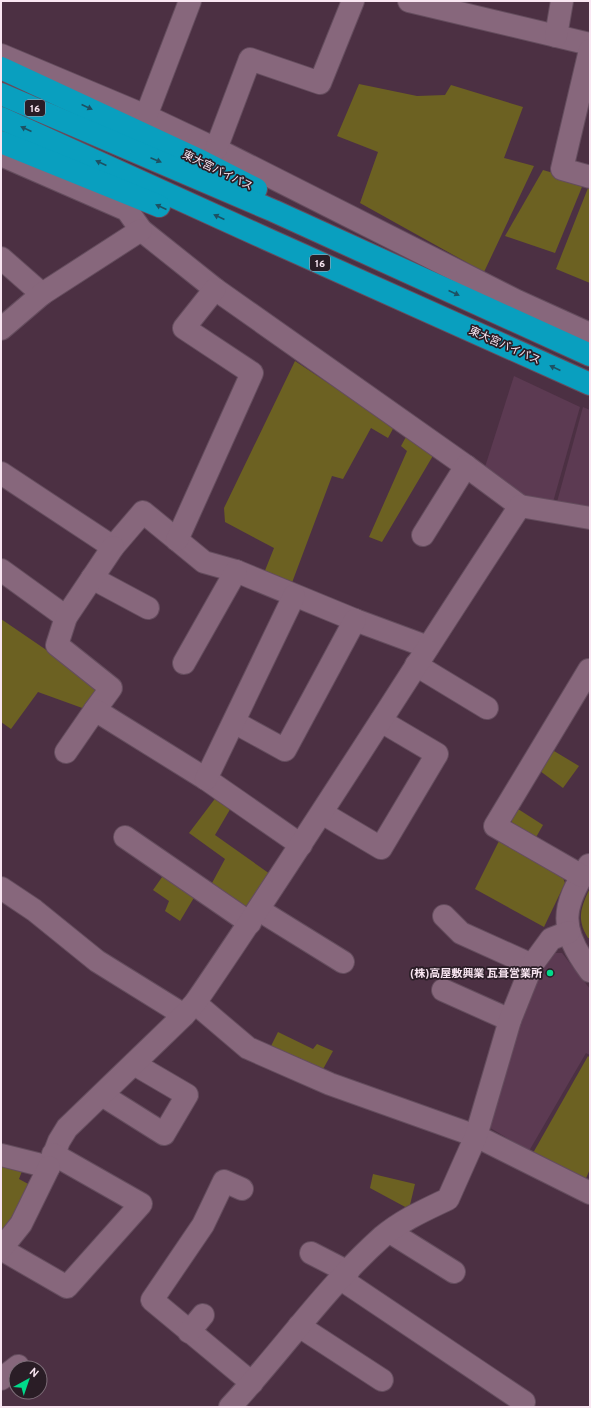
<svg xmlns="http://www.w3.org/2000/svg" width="591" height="1408" viewBox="0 0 591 1408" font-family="Overpass,'Noto Sans JP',sans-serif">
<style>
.built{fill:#5c3a52}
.green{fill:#6c6122}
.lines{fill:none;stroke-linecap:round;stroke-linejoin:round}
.minor-casing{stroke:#654d5e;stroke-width:24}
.highway-casing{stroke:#654d5e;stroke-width:24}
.minor{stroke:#87677c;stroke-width:22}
.highway{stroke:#099fbf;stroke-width:22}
.oneway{fill:#1d5163}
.poi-dot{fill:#01d98b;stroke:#2a1d26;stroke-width:1.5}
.labels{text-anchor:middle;stroke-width:3.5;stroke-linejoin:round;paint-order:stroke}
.shield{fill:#2a1d26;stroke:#bbaab5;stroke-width:1}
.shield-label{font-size:10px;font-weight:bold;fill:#f9e6f2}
.street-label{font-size:11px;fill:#f9e6f2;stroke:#2a1d26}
.poi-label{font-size:11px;font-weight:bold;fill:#f9e6f2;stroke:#2a1d26;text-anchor:end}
</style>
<rect width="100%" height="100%" fill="#4c3043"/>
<g class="built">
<path d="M514,376l66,31 -27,95 -30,-6 -38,-29z"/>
<path d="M583,407l7,3v99l-33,-7z"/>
<path d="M548,953h14l28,36v66l-4,-2 -57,98 -42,-25 45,-145z"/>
</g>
<g class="green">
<path d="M359,84l58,12 28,-1 6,-10 72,22 -19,51 30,8 -50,106 -124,-69 18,-51 -41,-16z"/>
<path d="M543,170l41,12 -29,71 -50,-17z"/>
<path d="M590,183v100l-34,-14z"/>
<path d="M295,361l99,66 -6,11 -17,-10 -28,51 -11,-3 -42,112 -26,-15 10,-25 -49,-26 -1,-14z"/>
<path d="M407,435l27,19 -52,88 -13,-5 38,-86 -6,-5z"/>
<path d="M1,619l98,67 -14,23 -47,-17 -27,37 -10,-7z"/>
<path d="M554,751l25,15 -16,22 -23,-17z"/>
<path d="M217,796l15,10 -17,29 55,39 -24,34 -34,-25 13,-24 -36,-26z"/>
<path d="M518,809l25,16 -8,14 -22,-12 -2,-10z"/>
<path d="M501,837l59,32 5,14 -21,44 -69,-38z"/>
<path d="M167,870l31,21 -18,30 -15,-10 4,-10 -16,-11z"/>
<path d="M590,888v50h-2c-12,-19 -7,-31 2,-50z"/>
<path d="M278,1032l35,17 4,-5 16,7 -11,20 -52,-23z"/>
<path d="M588,1056l2,2v111l-6,14 -51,-30z"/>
<path d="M1,1161l23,5 -5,13 13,7 -31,54z"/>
<path d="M373,1174l42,10 -6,25 -39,-21z"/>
</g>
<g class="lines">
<g class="minor-casing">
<g id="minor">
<path d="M409,1l181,43"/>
<path d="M556,36l6,-35"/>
<path d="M590,50l-28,119 28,8"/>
<path d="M1,55l145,61 70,33 301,152 73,33"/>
<path d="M146,116l44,-115"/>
<path d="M216,149l34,-90 70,24 33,-82"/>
<path d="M1,155l126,55 14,20 74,59 251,177 54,40"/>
<path d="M1,258l41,36"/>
<path d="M1,329l41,-35 99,-64"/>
<path d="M1,473l112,74 30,-35 61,50 32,9 119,49 73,27"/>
<path d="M423,535l43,-69"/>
<path d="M177,540l75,-167 -68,-45 31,-39"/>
<path d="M1,570l65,47"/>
<path d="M92,578l56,30"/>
<path d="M184,663l52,-92"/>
<path d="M416,665l71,43"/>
<path d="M95,710l16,-22 -54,-43 9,-28 47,-70"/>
<path d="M234,722l51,28 70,-130"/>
<path d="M66,752l29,-42 111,69 95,66"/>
<path d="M206,779l88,-183"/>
<path d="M322,813l59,35 56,-94 -56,-33"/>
<path d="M125,837l125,86"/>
<path d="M589,865c-28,42 -30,64 1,106"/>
<path d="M582,876l-87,-50 94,-156 1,1"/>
<path d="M1,888l33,22 63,51 87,54"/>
<path d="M259,910l84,52"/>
<path d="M444,916l17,17 71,32"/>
<path d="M443,990l67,30"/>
<path d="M195,1003l53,45 82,36 146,52 114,57"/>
<path d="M102,1095l62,39 23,-39 -53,-31"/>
<path d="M1,1155l48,12 10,-26 8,-13 117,-113 11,-12c112,-163 216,-332 325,-497l70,12"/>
<path d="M242,1189l-18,-8 -21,44 -51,75 100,83"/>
<path d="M390,1232l64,40"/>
<path d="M1,1249l66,38 74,-83 -88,-50"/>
<path d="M1,1249l20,-25 28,-57"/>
<path d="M311,1253l37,19"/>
<path d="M341,1279l183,123"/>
<path d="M299,1326l83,54"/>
<path d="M189,1332l14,-17"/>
<path d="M1,1379l17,-13"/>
<path d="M230,1407c52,-56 95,-119 152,-170 20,-17 43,-27 66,-38l28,-63 34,-116 22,-55 19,-26 18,-7"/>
</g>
</g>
<g class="highway-casing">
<g id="highway">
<path d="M1,68l200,93 55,28"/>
<path d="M1,94l273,117 316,144"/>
<path d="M1,118l268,122 321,144"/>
<path d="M1,142l158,64"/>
</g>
</g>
<use href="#minor" class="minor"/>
<use href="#highway" class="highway"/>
</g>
<defs><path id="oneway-solid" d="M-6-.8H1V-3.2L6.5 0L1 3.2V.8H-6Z"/></defs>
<g class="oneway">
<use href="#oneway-solid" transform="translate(87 107) rotate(25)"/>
<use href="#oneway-solid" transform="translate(26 129) rotate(-156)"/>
<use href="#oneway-solid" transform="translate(156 160) rotate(23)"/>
<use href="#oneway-solid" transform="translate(101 163) rotate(-155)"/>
<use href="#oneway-solid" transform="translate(161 207) rotate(-156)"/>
<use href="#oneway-solid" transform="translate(219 217) rotate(-155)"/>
<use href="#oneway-solid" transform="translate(454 293) rotate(25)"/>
<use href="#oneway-solid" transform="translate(555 368) rotate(-155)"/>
</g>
<circle class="poi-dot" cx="550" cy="973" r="4"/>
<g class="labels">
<g class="shield">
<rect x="25" y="100" width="20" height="16" rx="3"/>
<rect x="310" y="255" width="20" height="16" rx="3"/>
</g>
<g class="shield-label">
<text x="35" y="112">16</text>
<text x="320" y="267">16</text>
</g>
<g class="street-label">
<text transform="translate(218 170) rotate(26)" y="4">東大宮バイパス</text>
<text transform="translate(505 345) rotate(24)" y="4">東大宮バイパス</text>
</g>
<g class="poi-label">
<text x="542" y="977">(株)高屋敷興業 瓦葺営業所</text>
</g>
</g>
<rect width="591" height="1408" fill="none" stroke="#f9e6f2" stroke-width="4"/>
<g transform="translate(28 1380) rotate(40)"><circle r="19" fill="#2a1d26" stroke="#7d6d78"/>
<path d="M0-3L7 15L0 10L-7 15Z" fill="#01d98b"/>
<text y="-6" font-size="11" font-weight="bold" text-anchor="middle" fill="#f9e6f2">N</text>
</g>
</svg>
